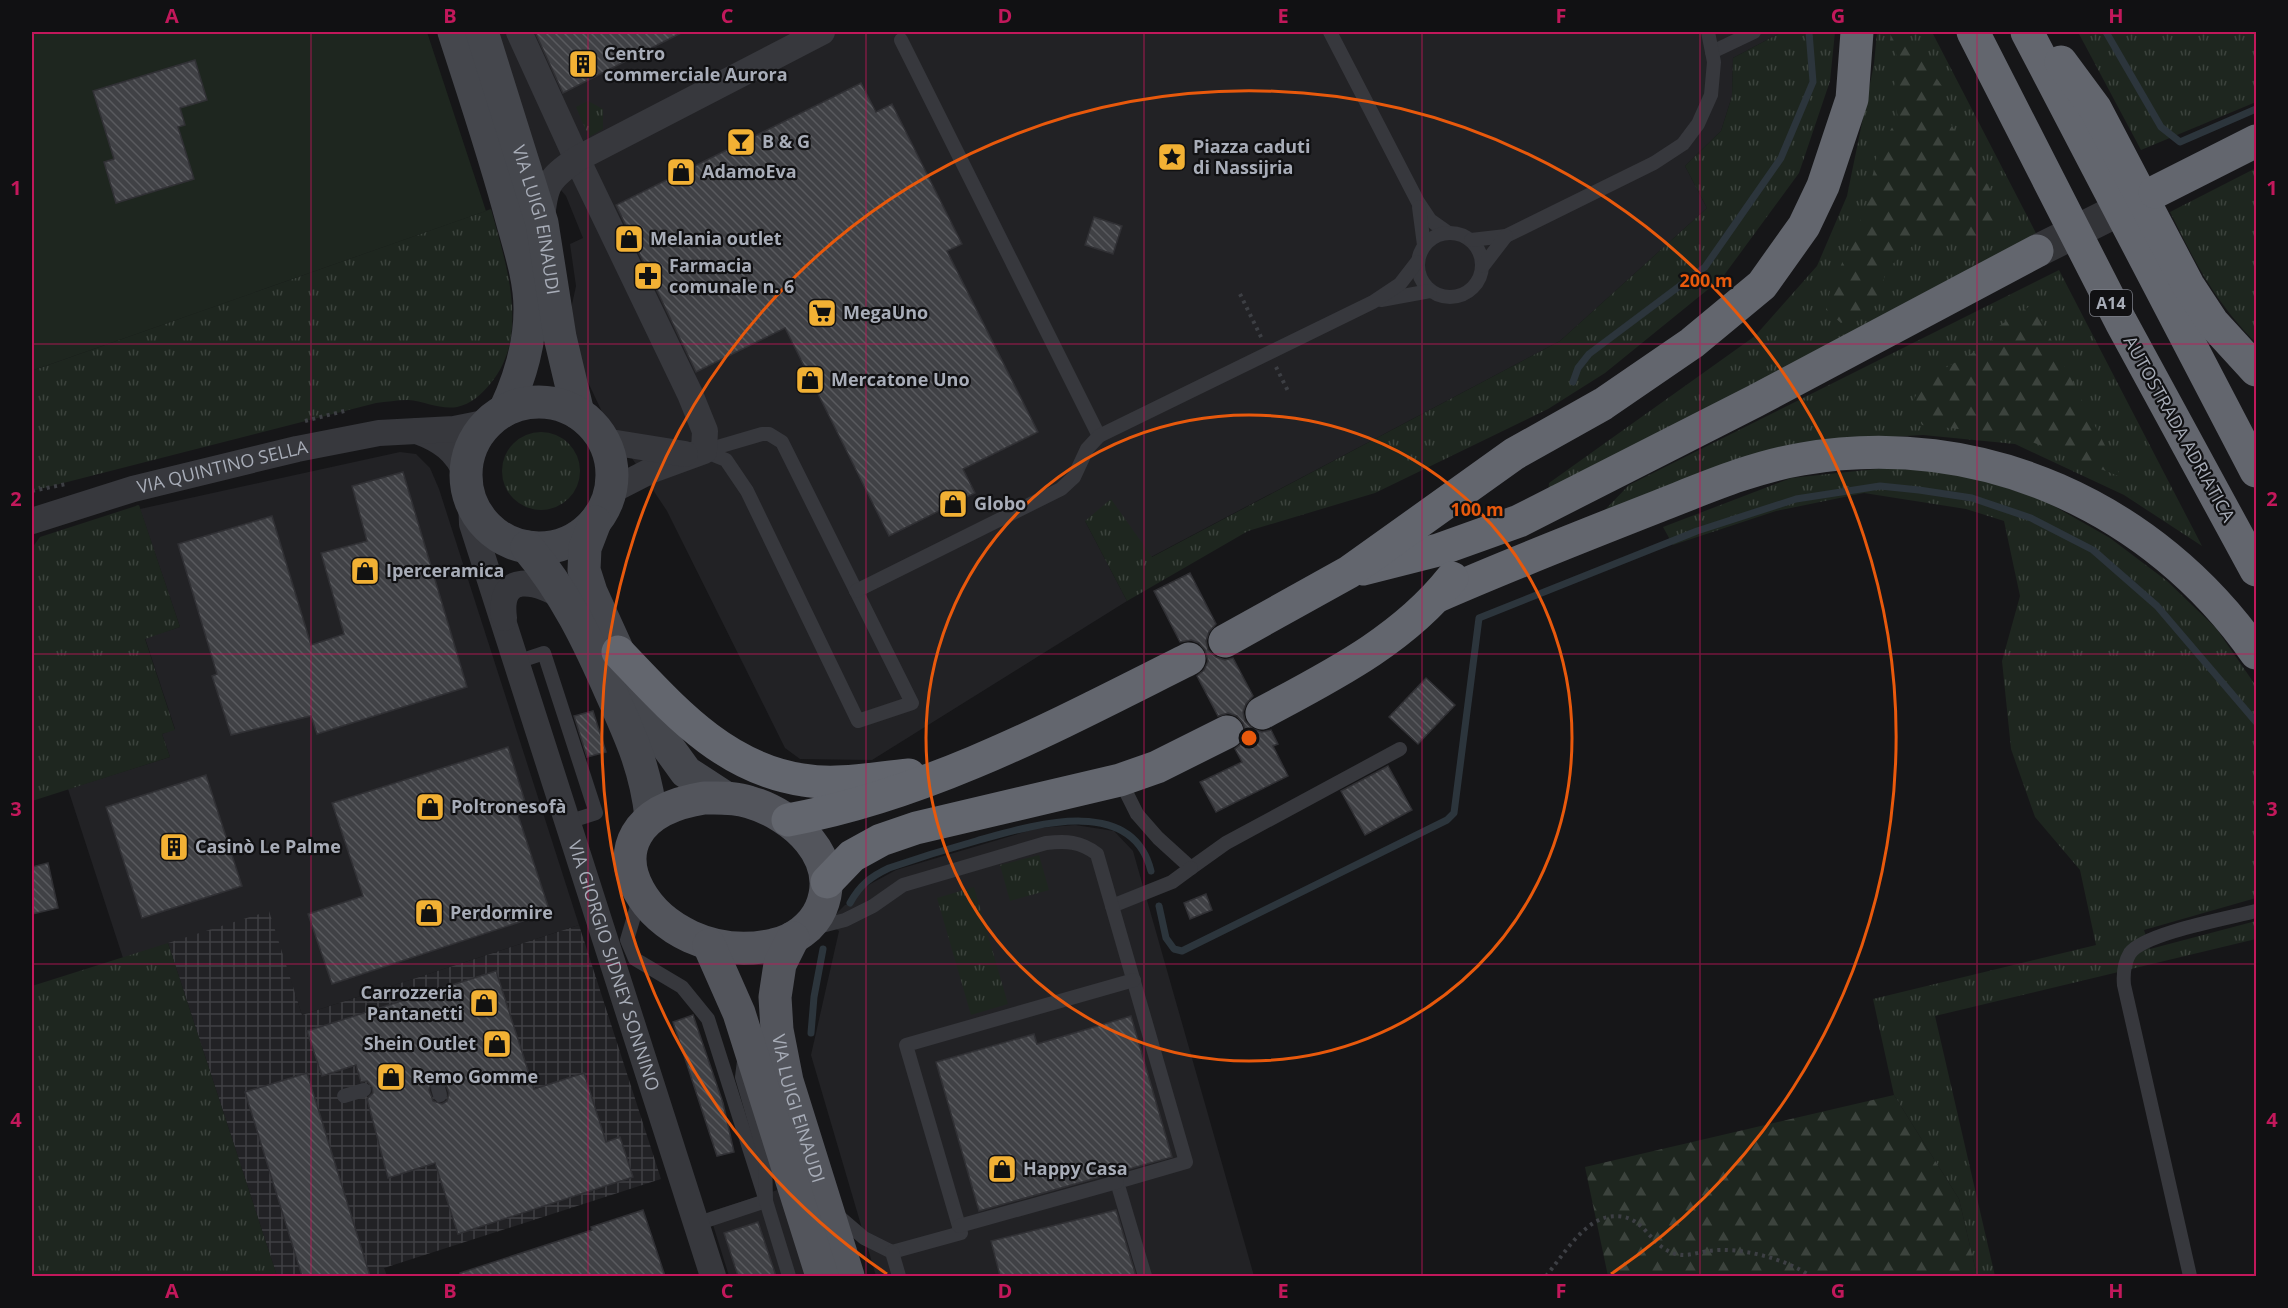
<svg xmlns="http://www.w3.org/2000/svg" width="2288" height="1308" viewBox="0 0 2288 1308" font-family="'Open Sans',sans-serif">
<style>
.built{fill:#222225}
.industrial{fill:url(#industrial-grid)}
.grass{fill:url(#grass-tufts)}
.forest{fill:url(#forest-firs)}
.garden{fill:#1e261f;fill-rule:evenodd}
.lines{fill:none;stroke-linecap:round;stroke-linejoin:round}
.stream{stroke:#2c353c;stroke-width:7}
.building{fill:url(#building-back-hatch);stroke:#303034;stroke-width:1.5;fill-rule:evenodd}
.motorway-tunnel{stroke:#333438;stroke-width:33;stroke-dasharray:33 16;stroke-linecap:butt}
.path{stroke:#3d3f44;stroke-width:4;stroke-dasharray:3 4.5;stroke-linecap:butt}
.service{stroke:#37383d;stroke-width:14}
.minor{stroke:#37383d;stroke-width:26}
.secondary{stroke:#45474d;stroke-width:33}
.primary{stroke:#53555c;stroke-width:33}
.motorway{stroke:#63666e;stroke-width:33}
.grid{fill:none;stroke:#c2185b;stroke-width:1.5;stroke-opacity:0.55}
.ring{fill:none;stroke:#e8590c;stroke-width:3}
.labels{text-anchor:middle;stroke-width:4.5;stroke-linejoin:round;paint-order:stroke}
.shield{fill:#111113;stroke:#7b7e86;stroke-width:1.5}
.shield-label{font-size:16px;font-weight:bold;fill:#a8adb8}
.poi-label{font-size:18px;font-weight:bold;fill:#a8adb8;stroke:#111113;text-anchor:start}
.street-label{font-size:18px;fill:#a8adb8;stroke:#111113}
.centre{fill:#e8590c;stroke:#111113;stroke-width:3}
.ring-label{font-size:18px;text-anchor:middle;font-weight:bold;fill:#e8590c;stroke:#111113;stroke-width:4.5;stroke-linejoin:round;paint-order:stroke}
.neatline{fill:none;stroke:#c2185b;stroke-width:2}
.grid-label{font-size:20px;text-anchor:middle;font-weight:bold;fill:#c2185b}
</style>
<defs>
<pattern id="industrial-grid" width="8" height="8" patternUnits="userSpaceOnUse" patternTransform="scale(1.5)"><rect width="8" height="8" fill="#222225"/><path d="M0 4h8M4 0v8" fill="none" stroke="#3f3f43"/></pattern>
<pattern id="grass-tufts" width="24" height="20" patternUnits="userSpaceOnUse" patternTransform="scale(1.5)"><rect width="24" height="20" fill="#1e261f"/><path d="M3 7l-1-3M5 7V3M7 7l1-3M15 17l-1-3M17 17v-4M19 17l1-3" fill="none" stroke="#3c433d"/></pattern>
<pattern id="forest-firs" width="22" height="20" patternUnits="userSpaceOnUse" patternTransform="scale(1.5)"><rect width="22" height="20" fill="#1e261f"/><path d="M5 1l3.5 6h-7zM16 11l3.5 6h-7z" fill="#3c433d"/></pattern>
<pattern id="building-back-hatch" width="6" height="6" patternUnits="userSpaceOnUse" patternTransform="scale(1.5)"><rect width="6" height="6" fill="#404145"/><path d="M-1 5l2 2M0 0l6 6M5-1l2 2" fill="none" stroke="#595a5e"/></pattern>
</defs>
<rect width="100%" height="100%" fill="#161618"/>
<g class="built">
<path d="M495,32h1283v2l-45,24 -1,38 -11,35 -36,35 22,42 -147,133 -409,216 -66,-36 42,80 -255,159 -72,-1 -15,-11 -118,-237 -63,-95 -19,-40 -11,-35 -3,-32 5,-23 -6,-42 13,-6 -17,-42 -25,-29z"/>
<path d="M400,452l16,2 14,14 9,21 140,436 -277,90 -34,-103 -145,46 -55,-169 102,-32 -8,-23 13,-5 -30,-91 35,-11 -40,-118z"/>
<path d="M1075,825l39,6 19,20 121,425h-378l-65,-221 28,-124 -12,-8 18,-18 8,-2 10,-15 33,-18 142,-42z"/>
<path d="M784,1188l29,88h-84l-20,-64z"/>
</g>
<path class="industrial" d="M269,911l33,104 277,-90 82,254 -277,89 3,8h-110l-109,-333z"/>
<g class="grass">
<path d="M1778,32h57l-5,49 -31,92 -77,105 -117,95 -57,36 -173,84 -127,38 -121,70 -42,-80 26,-22 41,58 408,-216 147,-133 -22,-42 36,-35 11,-35 1,-38 45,-24z"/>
<path d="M1877,32h55l106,205 -490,259 1,-13 206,-147 62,-70 30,-70 27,-132z"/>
<path d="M2078,32h178v70l-115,48z"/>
<path d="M588,101l15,8v20l-14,8 -13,-30z"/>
<path d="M2256,168v175c-41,-41 -60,-79 -86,-131z"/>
<path d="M491,209c15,55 40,127 -1,175 -9,11 -19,20 -33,23 -16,3 -33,-6 -49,-7 -11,0 -22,2 -32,3l-344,88v-130l2,9z"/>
<path d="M2059,270l143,276 -78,-51 -109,-51 -92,-9 -82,5 -242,76 30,-31z"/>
<circle cx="541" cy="471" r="39"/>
<path d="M1885,468l77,5 83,28 65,37 57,43 49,47 40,58v212l-112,32 6,19 106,-28v18l-321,77 60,260h-18l-18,-77 -65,-104 -21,-96 223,-54 -16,-75 -45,-53 -24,-68 -9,-88 18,-65 -16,-75 -38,-12 -102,-16 -88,18 -103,34 -10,-18 128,-49z"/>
<path d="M139,505l41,122 -35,12 30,91 -13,4 8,23 -138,44v-253l8,-11z"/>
<path d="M1039,855l10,35 -39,11 -10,-36z"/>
<path d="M974,887l34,117 -37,11 -34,-117z"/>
<path d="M168,943l109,333h-245v-290z"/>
</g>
<g class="forest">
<path d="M1891,32h14l41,60 -2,21 46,76 13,34 -11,13 -33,5 -40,-1 -34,31 -4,31 -40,21 -15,-13 4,-19 36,-84 12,-57 20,-32 -5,-26 6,-32 -9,-19z"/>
<path d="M2033,304l88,173 -107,-42 -92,-10 -11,-19 12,-26 68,-37 5,-15z"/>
<path d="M1894,1095l65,104 18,77h-369l-23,-109z"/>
</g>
<path class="garden" d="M32,32h395l59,179 -452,159 -2,-9zM195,61l-15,47 5,17 -7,2 16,52 -78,24 -12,-41 10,-3 -21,-68z"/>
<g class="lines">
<g class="stream">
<path d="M2106,32l55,95 19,15 76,-33"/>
<path d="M1573,382l5,-14 11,-14 116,-87 76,-109 32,-76 -4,-50"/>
<path d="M850,903c10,-18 20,-26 39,-35 29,-10 58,-19 87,-27 54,-15 156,-48 175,30"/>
<path d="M1159,906l7,32 8,11 8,2 265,-131 7,-7 25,-195 218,-87 99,-32 84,-13 39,4 53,8 59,20 62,32 64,56 99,116"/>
<path d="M811,1033l3,-36 9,-48"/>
</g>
</g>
<g class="building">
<path d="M535,32h148l-120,61z"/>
<path d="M195,60l12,40 -27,8 5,17 -7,2 16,52 -78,24 -12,-41 10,-3 -21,-68z"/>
<path d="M861,83l15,29 16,-8 70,140 -15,7 91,181 -75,37 12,24 -86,43 -104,-208 -89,44 -80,-167z"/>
<path d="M1094,217l28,9 -9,28 -28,-9z"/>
<path d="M403,472l64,215 -150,47 -6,-18 -80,19 -19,-59 5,-2 -39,-130 94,-28 39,129 33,-11 -23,-81 46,-12 -15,-55z"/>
<path d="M1190,573l26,51 -7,8 -3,9 2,9 8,7 9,3 8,-2 20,38 -7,8 -3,8 2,9 8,8 9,3 9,-2 7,14 -5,2 15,30 -72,36 -16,-30 42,-20 -7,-13 8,-7 3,-9 -3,-10 -6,-7 -9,-3 -10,3 -21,-40 7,-6 4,-9 -3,-11 -6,-7 -8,-3 -11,2 -26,-51z"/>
<path d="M1426,678l29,27 -37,39 -29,-27z"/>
<path d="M593,711l13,41 -19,5 -13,-41z"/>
<path d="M508,747l20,64 -10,4 32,97 -218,72 -24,-70 55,-18 -31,-93z"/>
<path d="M1388,766l24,44 -47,25 -24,-44z"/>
<path d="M206,775l36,111 -100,32 -36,-111z"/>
<path d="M48,863l10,45 -26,6v-47z"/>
<path d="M1206,894l6,16 -22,9 -6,-16z"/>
<path d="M496,971l38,118 50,-16 22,69 14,-5 13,40 -175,57 -23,-71 -47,15 -21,-79 6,-6 -1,-6 -5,-6 -6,1 -5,-17 -34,11 -15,-45zM440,1079l5,3 4,11 -2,8 -5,3 -9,-3 -4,-11 3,-9z"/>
<path d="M693,1015l30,88 11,49 -17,4 -44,-134z"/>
<path d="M1131,1016l41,141 -193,54 -43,-149 98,-28 3,10z"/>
<path d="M307,1073l63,203h-68l-57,-184z"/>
<path d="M643,1210l22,66h-205v-3l132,-43 -1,-3z"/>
<path d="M1116,1210l20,66h-136l-9,-35z"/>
<path d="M758,1222l18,54h-38l-14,-43z"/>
</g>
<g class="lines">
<path class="motorway-tunnel" d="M2037,251l108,-54"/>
<g class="path">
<path d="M1240,294l22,45"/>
<path d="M1276,367l13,26"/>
<path d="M305,421l43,-11"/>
<path d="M32,491l34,-7"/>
<path d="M1546,1276c16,-19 36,-54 62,-59 36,-6 38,26 65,36 13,5 24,-1 36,-2 29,-5 78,8 101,25"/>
</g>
<g class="service">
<path d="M1330,32l88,170 12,18 17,12"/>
<path d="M901,40l198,396"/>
<path d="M1712,52l42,-20"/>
<path d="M1419,207l5,38"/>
<circle cx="1450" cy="265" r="32"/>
<path d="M1471,240l35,-4 148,-73 29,-19 15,-20 13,-29 3,-33 -6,-30"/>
<path d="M1483,266l23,-30"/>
<path d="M1381,300l49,-9"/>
<path d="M762,434h7l13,8 130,261 -54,18 -111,-230 -21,-31 -22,-9z"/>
<path d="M856,591l205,-102 13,-12 13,-28 12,-13 274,-134 27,-18 17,-22"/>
<path d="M517,662l27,-9 52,160 -28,9"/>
<path d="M1120,780l17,34 21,24 33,30 35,-25 174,-94"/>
<path d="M640,896l-13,44 8,19 47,28 26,32 58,182 -70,23"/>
<path d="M1112,906l60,-24 19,-14"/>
<path d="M814,928l31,-8 28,-14 30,-21 143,-42c20,-2 34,-2 51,11l89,308 -69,20 28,94"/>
<path d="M744,1061l-2,16 23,79 1,45 23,75"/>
<path d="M438,1088l2,7"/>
<path d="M344,1096l20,-6"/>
<path d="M836,1214l28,24 28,14 69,-19 -55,-188 228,-65"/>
<path d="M959,1226l158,-44"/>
<path d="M892,1252l7,24"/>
<path d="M2190,1276l-66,-291c-1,-11 0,-22 6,-32 15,-20 99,-35 126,-42"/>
</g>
<g class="minor">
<path d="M519,32l58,127 113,235 15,37 -1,20 -52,19 -41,21"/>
<path d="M542,219c3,-34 6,-40 35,-60l245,-127"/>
<path d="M417,431c24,9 39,19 49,43"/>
<path d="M604,441l81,13"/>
<path id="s1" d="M471,500l1,24 241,752"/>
<path id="s2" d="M32,521l101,-32 164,-40 82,-16 75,-4 35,-7"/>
<path d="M504,618c-6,-48 33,-37 61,-20"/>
</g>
<g class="secondary">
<path d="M454,32c20,62 41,124 58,188 8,29 18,59 18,89 0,37 -10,69 -25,101"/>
<path id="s3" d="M482,32l60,191 18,114 18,76"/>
<circle cx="539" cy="475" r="73"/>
<path d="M595,522l-10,26 -1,22 7,22 46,101 28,50 21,29 40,26"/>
<path d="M527,547c38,45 62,95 85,148 19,42 34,75 39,122"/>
</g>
<g class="primary">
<path d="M704,798c16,0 31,-1 45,4 45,13 93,56 72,106 -8,19 -28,33 -48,37 -121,27 -214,-124 -69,-147z"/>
<path id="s4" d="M793,938l-13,26 -5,33 2,33 10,51 61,195"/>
<path d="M709,945l30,68 83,263"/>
</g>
<g class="motorway">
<path d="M1973,32l148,290 135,248"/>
<path d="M2027,32l229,439"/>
<path d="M2061,62l34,46 93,177 25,38 43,47"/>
<path d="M2155,192l101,-51"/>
<path d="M1363,569l75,-19 81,-29 236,-120 282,-150"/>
<path d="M1438,596c73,-32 147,-61 221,-90 46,-18 94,-39 143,-47 178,-31 352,48 454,194"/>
<path d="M1225,641l124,-69 165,-118 89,-50 89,-61 70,-58 42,-59 19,-40 29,-87 5,-67"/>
<path d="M618,652c53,55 104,116 185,128 34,6 72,-2 106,-5"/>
<path d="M1262,713c69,-37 140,-72 190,-135"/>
<path d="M788,820c142,-26 273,-97 401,-161"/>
<path d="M827,882l25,-26 29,-16 35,-12 204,-48 37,-13 70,-35"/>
</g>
</g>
<path class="grid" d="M311,32v1244M588,32v1244M866,32v1244M1144,32v1244M1422,32v1244M1700,32v1244M1977,32v1244M32,344h2224M32,654h2224M32,964h2224"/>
<g class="ring">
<circle cx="1249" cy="738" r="323"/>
<path d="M887 1274A647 647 0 1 1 1611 1274"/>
</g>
<defs>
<g id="building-square" transform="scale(1.5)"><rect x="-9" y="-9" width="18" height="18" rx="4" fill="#f2b134" stroke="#111113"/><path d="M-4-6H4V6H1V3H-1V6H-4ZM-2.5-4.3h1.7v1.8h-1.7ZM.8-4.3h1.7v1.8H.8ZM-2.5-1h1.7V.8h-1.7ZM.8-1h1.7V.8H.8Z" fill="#111"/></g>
<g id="bar-square" transform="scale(1.5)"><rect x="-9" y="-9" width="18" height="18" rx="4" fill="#f2b134" stroke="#111113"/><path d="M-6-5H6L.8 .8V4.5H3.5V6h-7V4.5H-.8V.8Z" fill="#111"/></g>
<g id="sight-square" transform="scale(1.5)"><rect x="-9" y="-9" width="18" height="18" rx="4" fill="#f2b134" stroke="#111113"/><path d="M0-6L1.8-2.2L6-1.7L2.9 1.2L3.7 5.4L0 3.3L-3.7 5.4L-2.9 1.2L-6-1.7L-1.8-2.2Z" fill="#111"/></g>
<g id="shop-square" transform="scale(1.5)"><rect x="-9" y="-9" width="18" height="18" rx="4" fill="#f2b134" stroke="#111113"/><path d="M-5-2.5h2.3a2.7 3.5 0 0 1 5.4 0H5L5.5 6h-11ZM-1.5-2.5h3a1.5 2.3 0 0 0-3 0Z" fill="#111"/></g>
<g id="pharmacy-square" transform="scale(1.5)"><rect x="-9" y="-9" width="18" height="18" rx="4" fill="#f2b134" stroke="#111113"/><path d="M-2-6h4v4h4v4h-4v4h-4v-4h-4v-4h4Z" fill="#111"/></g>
<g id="supermarket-square" transform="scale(1.5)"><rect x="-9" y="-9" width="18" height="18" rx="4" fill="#f2b134" stroke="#111113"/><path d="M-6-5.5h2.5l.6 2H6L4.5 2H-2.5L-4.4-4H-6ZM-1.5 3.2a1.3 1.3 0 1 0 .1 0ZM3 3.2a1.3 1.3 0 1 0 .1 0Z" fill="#111"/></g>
</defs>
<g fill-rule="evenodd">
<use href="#building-square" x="583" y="64"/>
<use href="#bar-square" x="741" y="142"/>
<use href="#sight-square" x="1172" y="157"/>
<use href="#shop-square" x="681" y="172"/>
<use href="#shop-square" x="629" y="239"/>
<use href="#pharmacy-square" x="648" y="276"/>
<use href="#supermarket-square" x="822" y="313"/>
<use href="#shop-square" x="810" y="380"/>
<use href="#shop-square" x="953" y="504"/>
<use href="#shop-square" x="365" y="571"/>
<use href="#shop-square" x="430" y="807"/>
<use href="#building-square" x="174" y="847"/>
<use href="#shop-square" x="429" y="913"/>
<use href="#shop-square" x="484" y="1003"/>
<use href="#shop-square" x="497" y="1044"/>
<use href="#shop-square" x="391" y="1077"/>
<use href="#shop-square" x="1002" y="1169"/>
</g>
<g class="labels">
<rect class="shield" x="2090" y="290" width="42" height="26" rx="4.5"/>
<g class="shield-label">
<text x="2111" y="309">A14</text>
</g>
<g class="poi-label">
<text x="604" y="60">Centro<tspan x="604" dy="21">commerciale Aurora</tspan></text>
<text x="762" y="148">B &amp; G</text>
<text x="1193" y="153">Piazza caduti<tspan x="1193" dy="21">di Nassijria</tspan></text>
<text x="702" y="178">AdamoEva</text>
<text x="650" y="245">Melania outlet</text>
<text x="669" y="272">Farmacia<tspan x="669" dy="21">comunale n. 6</tspan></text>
<text x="843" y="319">MegaUno</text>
<text x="831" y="386">Mercatone Uno</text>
<text x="974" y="510">Globo</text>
<text x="386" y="577">Iperceramica</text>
<text x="451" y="813">Poltronesofà</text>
<text x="195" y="853">Casinò Le Palme</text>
<text x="450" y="919">Perdormire</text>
<text x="463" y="999" text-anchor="end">Carrozzeria<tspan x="463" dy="21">Pantanetti</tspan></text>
<text x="476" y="1050" text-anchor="end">Shein Outlet</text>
<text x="412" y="1083">Remo Gomme</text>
<text x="1023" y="1175">Happy Casa</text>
</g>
<g class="street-label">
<text dy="6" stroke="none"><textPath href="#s3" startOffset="196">VIA LUIGI EINAUDI</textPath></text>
<text transform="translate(2179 429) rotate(61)" y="6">AUTOSTRADA ADRIATICA</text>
<text dy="6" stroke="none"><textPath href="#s2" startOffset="198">VIA QUINTINO SELLA</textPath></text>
<text dy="6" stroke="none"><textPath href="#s1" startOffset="488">VIA GIORGIO SIDNEY SONNINO</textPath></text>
<text dy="6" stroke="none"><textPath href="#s4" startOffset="177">VIA LUIGI EINAUDI</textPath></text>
</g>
</g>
<circle cx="1249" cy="738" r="9" class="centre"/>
<g class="ring-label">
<text x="1706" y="287">200 m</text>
<text x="1477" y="516">100 m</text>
</g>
<rect width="2288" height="1308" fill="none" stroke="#111113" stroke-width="66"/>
<rect x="33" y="33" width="2222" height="1242" class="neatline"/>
<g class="grid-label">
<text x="172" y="23">A</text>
<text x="450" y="23">B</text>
<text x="727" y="23">C</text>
<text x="1005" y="23">D</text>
<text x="1283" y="23">E</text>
<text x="1561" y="23">F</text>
<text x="1838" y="23">G</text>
<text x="2116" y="23">H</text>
<text x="16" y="195">1</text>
<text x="2272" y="195">1</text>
<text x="16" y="506">2</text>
<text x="2272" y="506">2</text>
<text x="16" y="816">3</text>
<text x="2272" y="816">3</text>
<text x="16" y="1127">4</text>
<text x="2272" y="1127">4</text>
<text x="172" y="1298">A</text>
<text x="450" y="1298">B</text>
<text x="727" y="1298">C</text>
<text x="1005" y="1298">D</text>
<text x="1283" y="1298">E</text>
<text x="1561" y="1298">F</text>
<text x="1838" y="1298">G</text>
<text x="2116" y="1298">H</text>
</g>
</svg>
